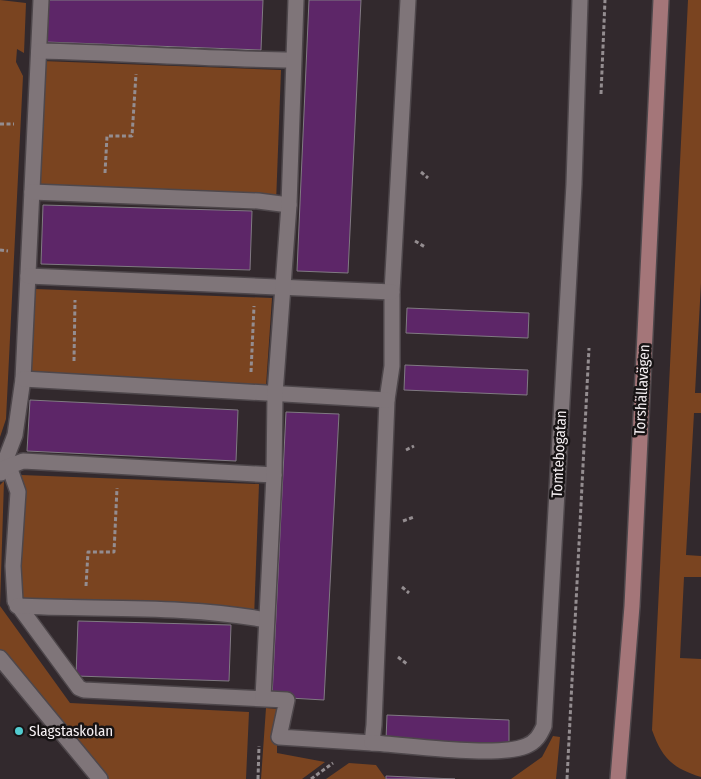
<svg xmlns="http://www.w3.org/2000/svg" width="701" height="779" viewBox="0 0 701 779" font-family="'Fira Sans Condensed',sans-serif">
<style>
.green{fill:#7a4420}
.building{fill:#5d2668;stroke:#807a82}
.lines{fill:none;stroke-linecap:round;stroke-linejoin:round}
.service-casing{stroke:#4e474b;stroke-width:18}
.minor-casing{stroke:#4e474b;stroke-width:18}
.secondary-casing{stroke:#4e474b;stroke-width:18}
.path{stroke:#948d90;stroke-width:3;stroke-dasharray:4 2.5;stroke-linecap:butt}
.service{stroke:#7f7579;stroke-width:15}
.minor{stroke:#7f7579;stroke-width:15}
.secondary{stroke:#a47679;stroke-width:15}
.poi-dot{fill:#52ccd0;stroke:#171314;stroke-width:2}
.labels{text-anchor:middle;stroke-width:5;stroke-linejoin:round;paint-order:stroke}
.street-label{font-size:15px;fill:#f7f1f4;stroke:#171314}
.poi-label{font-size:15px;fill:#f7f1f4;stroke:#171314;text-anchor:start}
</style>
<rect width="100%" height="100%" fill="#32292d"/>
<g class="green">
<path d="M0,0l26,3 -2,50 -7,-4 -1,13 7,14 -17,343 -6,18z"/>
<path d="M688,0h13v283l-6,110h6v20h-7l-8,142 15,1v21h-17l-4,81 21,1v118c-29,-9 -39,-19 -49,-47z"/>
<path d="M42,61l239,9 -5,133 -239,-9z"/>
<path d="M35,289l237,9 -6,88 -232,-9 -11,-10 3,-68z"/>
<path d="M21,475l238,9 -5,134 -238,-10z"/>
<path d="M4,481l-4,125 70,97 179,9 -3,67h-148l-98,-116v-178z"/>
<path d="M266,708l11,1v44l48,9 -23,17h-41z"/>
<path d="M553,736l7,1 -4,42h-45l31,-22z"/>
<path d="M349,763l27,2 10,14h-60z"/>
</g>
<g class="building">
<path d="M48,0h215l-2,50 -215,-8z"/>
<path d="M309,0h52l-13,273 -51,-2z"/>
<path d="M43,205l209,6 -2,59 -209,-6z"/>
<path d="M407,308l122,5 -1,25 -122,-5z"/>
<path d="M405,365l123,5 -1,25 -123,-5z"/>
<path d="M30,400l208,10 -2,51 -209,-10z"/>
<path d="M286,412l53,2 -15,286 -52,-3z"/>
<path d="M78,621l153,4 -2,56 -153,-5z"/>
<path d="M387,715l122,5v25l-123,-5z"/>
<path d="M386,776l69,3h-69z"/>
</g>
<g class="lines">
<g class="service-casing">
<g id="service">
<path d="M41,0l-18,379 -8,56 -13,34 9,3 7,20 -5,74 2,35 64,87 5,2 203,10 -8,37 93,6 2,-18 13,-325 5,-34v-74l16,-292"/>
<path d="M39,51c85,2 169,8 254,9"/>
<path d="M32,192l226,9 31,4"/>
<path d="M28,276l364,16"/>
<path d="M23,379l364,21"/>
<path d="M1,473l1,-4 21,-8 251,14"/>
<path d="M17,606c81,4 170,-1 249,14"/>
<path d="M0,658l100,121"/>
<path d="M263,698l11,-223 1,-81 14,-189 7,-205"/>
</g>
</g>
<g class="minor-casing">
<path id="minor" d="M372,743c36,2 124,15 154,3 10,-4 14,-11 18,-20l30,-542 6,-184"/>
</g>
<g class="secondary-casing">
<path id="secondary" d="M618,779l14,-173 29,-606"/>
</g>
<g class="path">
<path d="M601,94l4,-94"/>
<path d="M0,124h14"/>
<path d="M421,172l7,6"/>
<path d="M105,173l2,-37h25l4,-62"/>
<path d="M415,241l10,6"/>
<path d="M0,250l8,1"/>
<path d="M74,361l1,-61"/>
<path d="M251,372l3,-66"/>
<path d="M406,450l8,-4"/>
<path d="M403,521l11,-4"/>
<path d="M86,586l2,-34h26l3,-64"/>
<path d="M402,587l7,6"/>
<path d="M398,657l9,7"/>
<path d="M258,779l1,-33"/>
<path d="M311,779l22,-16"/>
<path d="M567,779l22,-431"/>
</g>
<use href="#service" class="service"/>
<use href="#minor" class="minor"/>
<use href="#secondary" class="secondary"/>
</g>
<circle class="poi-dot" cx="19" cy="731" r="5"/>
<g class="labels">
<g class="street-label">
<text transform="translate(642 390) rotate(-87)" y="5">Torshällavägen</text>
<text transform="translate(559 454) rotate(-87)" y="5">Tomtebogatan</text>
</g>
<g class="poi-label">
<text x="29" y="736">Slagstaskolan</text>
</g>
</g>
</svg>
